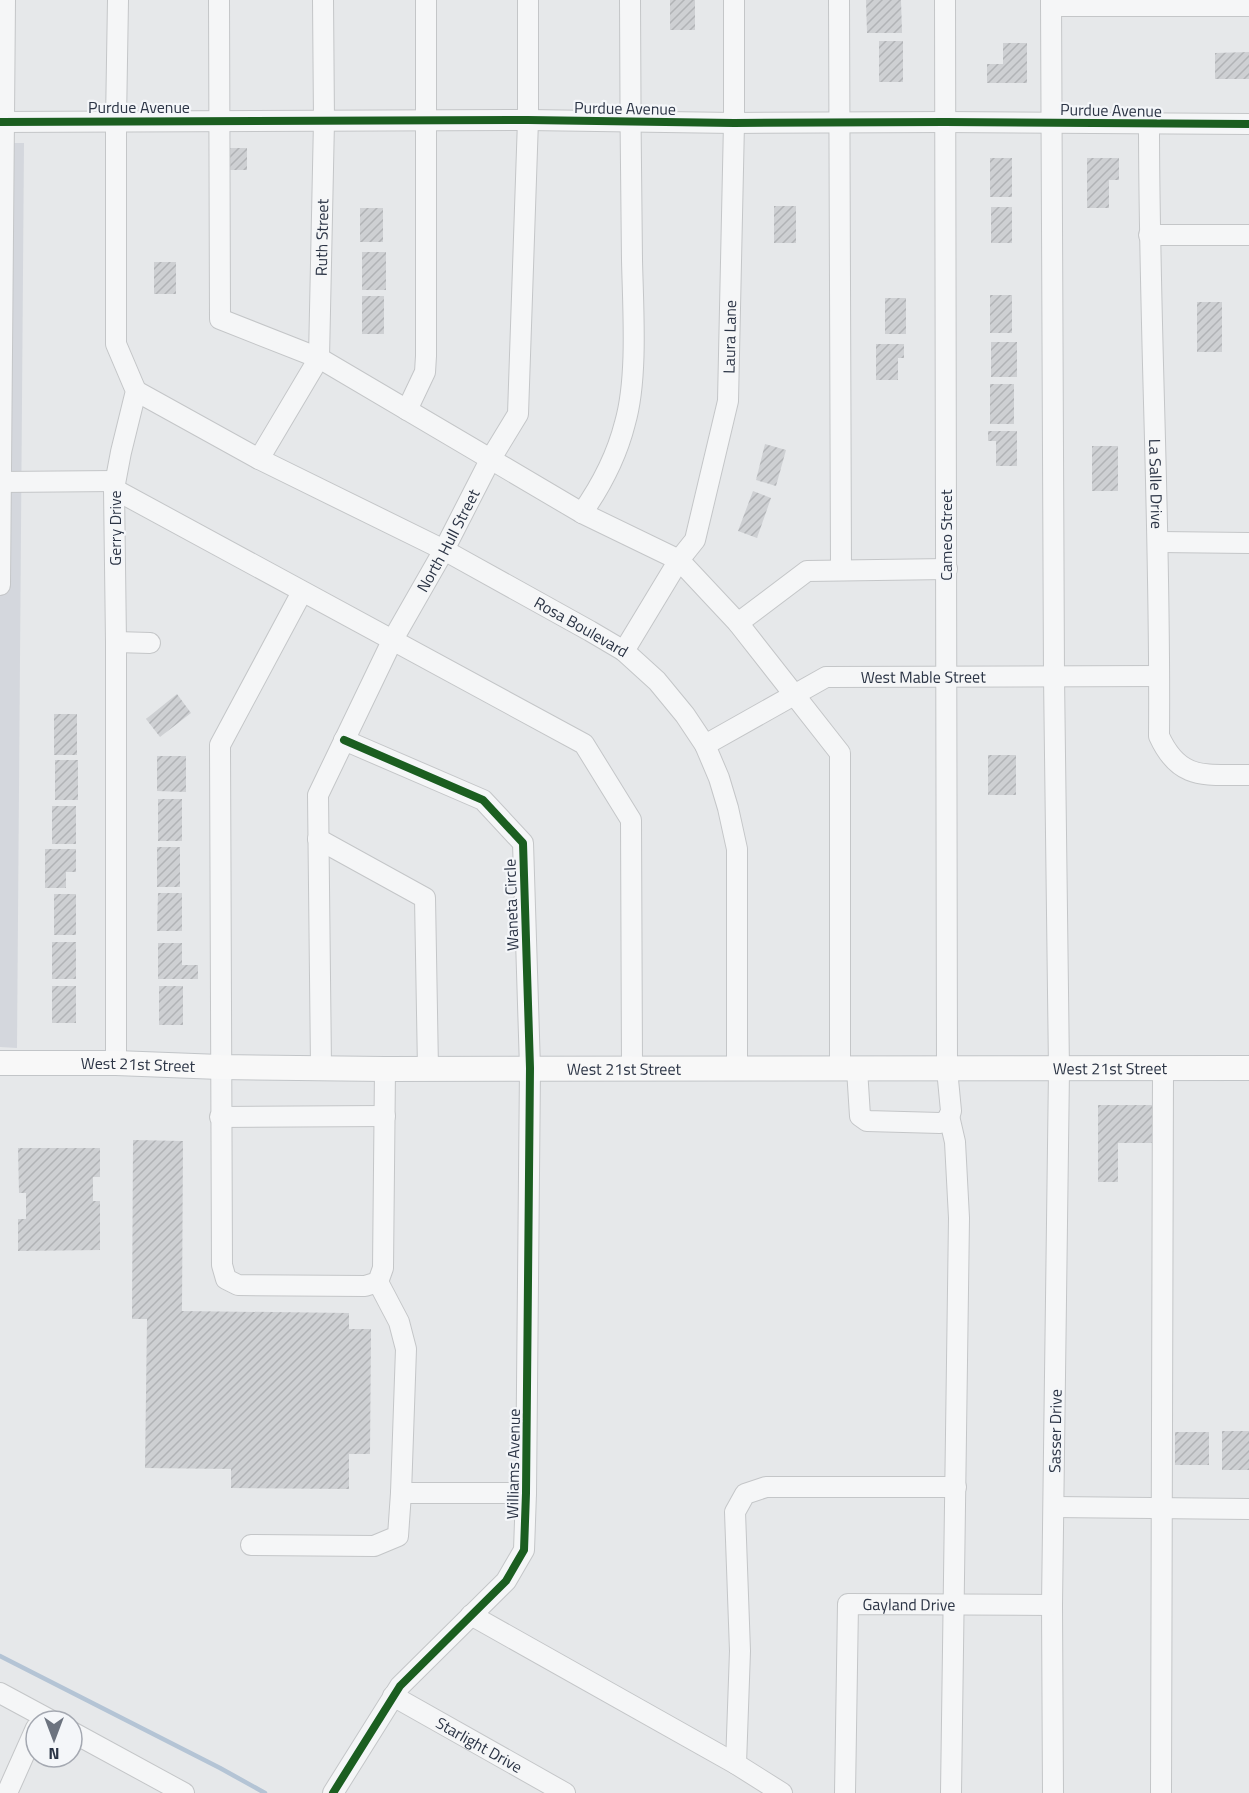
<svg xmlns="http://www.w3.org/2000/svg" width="1249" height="1793" viewBox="0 0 1249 1793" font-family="'Titillium Web',sans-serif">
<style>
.built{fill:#d4d7dd}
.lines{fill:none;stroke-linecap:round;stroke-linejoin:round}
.stream{stroke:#b4c4d5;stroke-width:4.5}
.building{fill:url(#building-hatch)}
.minor-casing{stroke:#c4c6c8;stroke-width:22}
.major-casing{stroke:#c2c5c8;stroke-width:26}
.minor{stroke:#f5f6f7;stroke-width:20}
.major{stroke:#f8f8f8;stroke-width:24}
.cycleway-casing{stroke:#f4f6f9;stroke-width:11}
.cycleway{stroke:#1b5e20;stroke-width:8}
.labels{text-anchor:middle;stroke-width:4.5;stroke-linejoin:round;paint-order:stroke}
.street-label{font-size:16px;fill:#2b3445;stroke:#f4f6f9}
</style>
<defs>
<pattern id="building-hatch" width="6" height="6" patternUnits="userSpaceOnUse" patternTransform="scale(1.5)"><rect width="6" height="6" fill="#ced0d3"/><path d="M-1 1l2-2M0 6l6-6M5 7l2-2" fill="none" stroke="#b1b3b6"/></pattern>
</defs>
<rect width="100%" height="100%" fill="#e6e8ea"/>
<path class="built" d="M0,143h24l-7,905 -17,-1z"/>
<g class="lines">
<path class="stream" d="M0,1656l220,112 45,25"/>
</g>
<g class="building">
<rect x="670" y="0" width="25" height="30"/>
<path d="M866,0h35l1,33h-35z"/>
<rect x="879" y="41" width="24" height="41"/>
<path d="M1003,43h24v40h-40v-19h16z"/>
<path d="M1249,52v27h-34v-26z"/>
<rect x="228" y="148" width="19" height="22"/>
<rect x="990" y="158" width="22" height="39"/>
<path d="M1087,158h32v22h-10v28h-22z"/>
<rect x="774" y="206" width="22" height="37"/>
<rect x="991" y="207" width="21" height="36"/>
<rect x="360" y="208" width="23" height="34"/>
<rect x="362" y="252" width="24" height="38"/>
<rect x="154" y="262" width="22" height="32"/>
<rect x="990" y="295" width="22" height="38"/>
<rect x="362" y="296" width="22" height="38"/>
<rect x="885" y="298" width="21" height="36"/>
<rect x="1197" y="302" width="25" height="50"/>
<rect x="991" y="342" width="26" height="35"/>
<path d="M876,344h28v14h-6v22h-22z"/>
<rect x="990" y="384" width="24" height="40"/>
<path d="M988,431h29v35h-21v-25h-8z"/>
<path d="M765,444l21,6 -10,36 -20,-6z"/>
<rect x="1092" y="446" width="26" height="45"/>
<path d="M753,491l18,7 -14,40 -19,-7z"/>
<path d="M177,694l14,19 -31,24 -14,-18z"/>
<rect x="54" y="714" width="23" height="41"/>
<rect x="988" y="755" width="28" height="40"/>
<path d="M157,756h29v36l-29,-1z"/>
<rect x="55" y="760" width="23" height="40"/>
<rect x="158" y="799" width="24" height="42"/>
<rect x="52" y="806" width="24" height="38"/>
<rect x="157" y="847" width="23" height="40"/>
<path d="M45,849h31v23h-10v16h-21z"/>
<path d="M158,893h24v38h-25z"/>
<rect x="54" y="894" width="22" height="41"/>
<rect x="52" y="942" width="24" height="37"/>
<path d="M158,943h24v22h16v14h-40z"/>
<rect x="52" y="986" width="24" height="37"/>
<rect x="159" y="986" width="24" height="39"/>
<path d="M1098,1105h54v38h-34v39h-20z"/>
<path d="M133,1140l50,1 -1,170 167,2v16h22l-1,125h-21v35l-118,-1v-19l-86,-1 2,-149h-15z"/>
<path d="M18,1148h82v29h-7v24h7v49l-82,1v-32h8v-26h-7z"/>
<rect x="1222" y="1431" width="27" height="39"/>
<rect x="1175" y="1432" width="34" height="33"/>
</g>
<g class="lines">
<g class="minor-casing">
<g id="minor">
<path d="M219,0l1,319 99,39 263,155 97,47 59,63 102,130v316"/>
<path d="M839,0l2,570"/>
<path d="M1051,0l3,676 5,394 -7,535 1,188"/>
<path d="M1051,6h198"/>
<path d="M0,122l528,-2 206,3 211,-1 304,2"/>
<path id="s1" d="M1149,124c0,204 12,408 10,612 21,46 47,38 90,39"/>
<path d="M1149,235h100"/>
<path id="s2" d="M136,391l123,68 185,91 146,81 34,20 33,30 28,34 20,30 14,33 9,30 9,41v220"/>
<path d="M407,410l18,-38 1,-16v-356"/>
<path id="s3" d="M259,459l60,-101 5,-237 -1,-121"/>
<path d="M1,482l114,-1"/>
<path d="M114,489l470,255 47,76 1,247"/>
<path d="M582,513c19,-27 35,-58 43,-90 13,-45 8,-115 7,-163 -1,-87 -2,-173 -2,-260"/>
<path d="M1159,542l90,1"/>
<path d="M0,585l5,-585"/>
<path d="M302,592l-82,153 2,520 4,14 12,6 127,1 13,-4 5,-14 2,-199"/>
<path d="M738,623l69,-52 140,-2"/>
<path d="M116,642l34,1"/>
<path id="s4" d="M624,651l55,-91 16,-20 33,-139 6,-278v-123"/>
<path id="s5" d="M705,745l121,-68 333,-1"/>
<path d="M318,839l107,59 3,171"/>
<path d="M116,1063v-421l-2,-153 7,-37 15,-61 -20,-47v-223l2,-121"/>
<path id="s6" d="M321,1067l-3,-272 74,-154 52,-91 46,-90 28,-46 10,-294v-120"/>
<path d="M857,1069l3,47 7,5 73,2 8,-3 3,-9 -4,-42 -2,-1069"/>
<path d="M949,1116l6,26 4,76 -8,575"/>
<path d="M220,1117l165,-1"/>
<path d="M378,1282l21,40 7,27 -5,144h125"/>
<path d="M1054,1507l195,2"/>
<path d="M251,1545l123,1 24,-10 3,-43"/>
<path d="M471,1615l265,149"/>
<path d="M0,1693l52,28"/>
<path id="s7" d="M393,1696l172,97"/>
<path d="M72,1732l112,61"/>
<path d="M7,1793l29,-65"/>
<path d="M333,1793l67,-107 106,-105 18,-31 2,-57 4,-425 -7,-225 -40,-43 -139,-60"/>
<path d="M782,1793l-46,-29 4,-113 -5,-139 10,-18 21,-7h190"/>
<path id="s8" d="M845,1793l3,-189 204,1"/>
<path d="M1161,1793l2,-725"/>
</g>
</g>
<g class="major-casing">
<g id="major">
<path id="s9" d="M0,1063h116l104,4 165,2 864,-1"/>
</g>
</g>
<use href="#minor" class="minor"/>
<use href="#major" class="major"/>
<g class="cycleway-casing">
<g id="cycleway">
<path d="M0,122l528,-2 206,3 211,-1 304,2"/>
<path d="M333,1793l67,-107 106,-105 18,-31 2,-57 4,-425 -7,-225 -40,-43 -139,-60"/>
</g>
</g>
<use href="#cycleway" class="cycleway"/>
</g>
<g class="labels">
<g class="street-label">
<text x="139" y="113">Purdue Avenue</text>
<text transform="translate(625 108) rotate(1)" y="6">Purdue Avenue</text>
<text transform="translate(1111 110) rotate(1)" y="6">Purdue Avenue</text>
<text dy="6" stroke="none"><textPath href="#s3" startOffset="238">Ruth Street</textPath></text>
<text dy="6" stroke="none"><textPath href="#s4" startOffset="339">Laura Lane</textPath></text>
<text dy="6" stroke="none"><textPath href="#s1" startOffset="360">La Salle Drive</textPath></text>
<text transform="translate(115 528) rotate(-90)" y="6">Gerry Drive</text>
<text transform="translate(946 535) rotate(-90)" y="6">Cameo Street</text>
<text dy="6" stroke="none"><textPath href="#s6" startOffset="558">North Hull Street</textPath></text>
<text dy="6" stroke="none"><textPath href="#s2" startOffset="504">Rosa Boulevard</textPath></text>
<text dy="6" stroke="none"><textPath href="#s5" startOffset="236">West Mable Street</textPath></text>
<text transform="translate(511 905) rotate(-92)" y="6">Waneta Circle</text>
<text dy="6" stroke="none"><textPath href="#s9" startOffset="138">West 21st Street</textPath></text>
<text dy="6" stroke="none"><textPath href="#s9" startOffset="624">West 21st Street</textPath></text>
<text dy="6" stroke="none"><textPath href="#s9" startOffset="1110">West 21st Street</textPath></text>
<text transform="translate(1055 1431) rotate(-89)" y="6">Sasser Drive</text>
<text transform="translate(513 1464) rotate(-89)" y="6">Williams Avenue</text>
<text dy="6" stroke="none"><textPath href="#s8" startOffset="250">Gayland Drive</textPath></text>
<text dy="6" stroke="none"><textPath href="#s7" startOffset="99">Starlight Drive</textPath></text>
</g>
</g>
<g transform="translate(54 1739) rotate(180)"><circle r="28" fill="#f4f6f9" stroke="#a4a8b1" stroke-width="1.5"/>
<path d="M0-4.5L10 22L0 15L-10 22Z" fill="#6c737f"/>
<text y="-9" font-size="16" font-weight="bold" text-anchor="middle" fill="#2b3445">N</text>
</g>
</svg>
